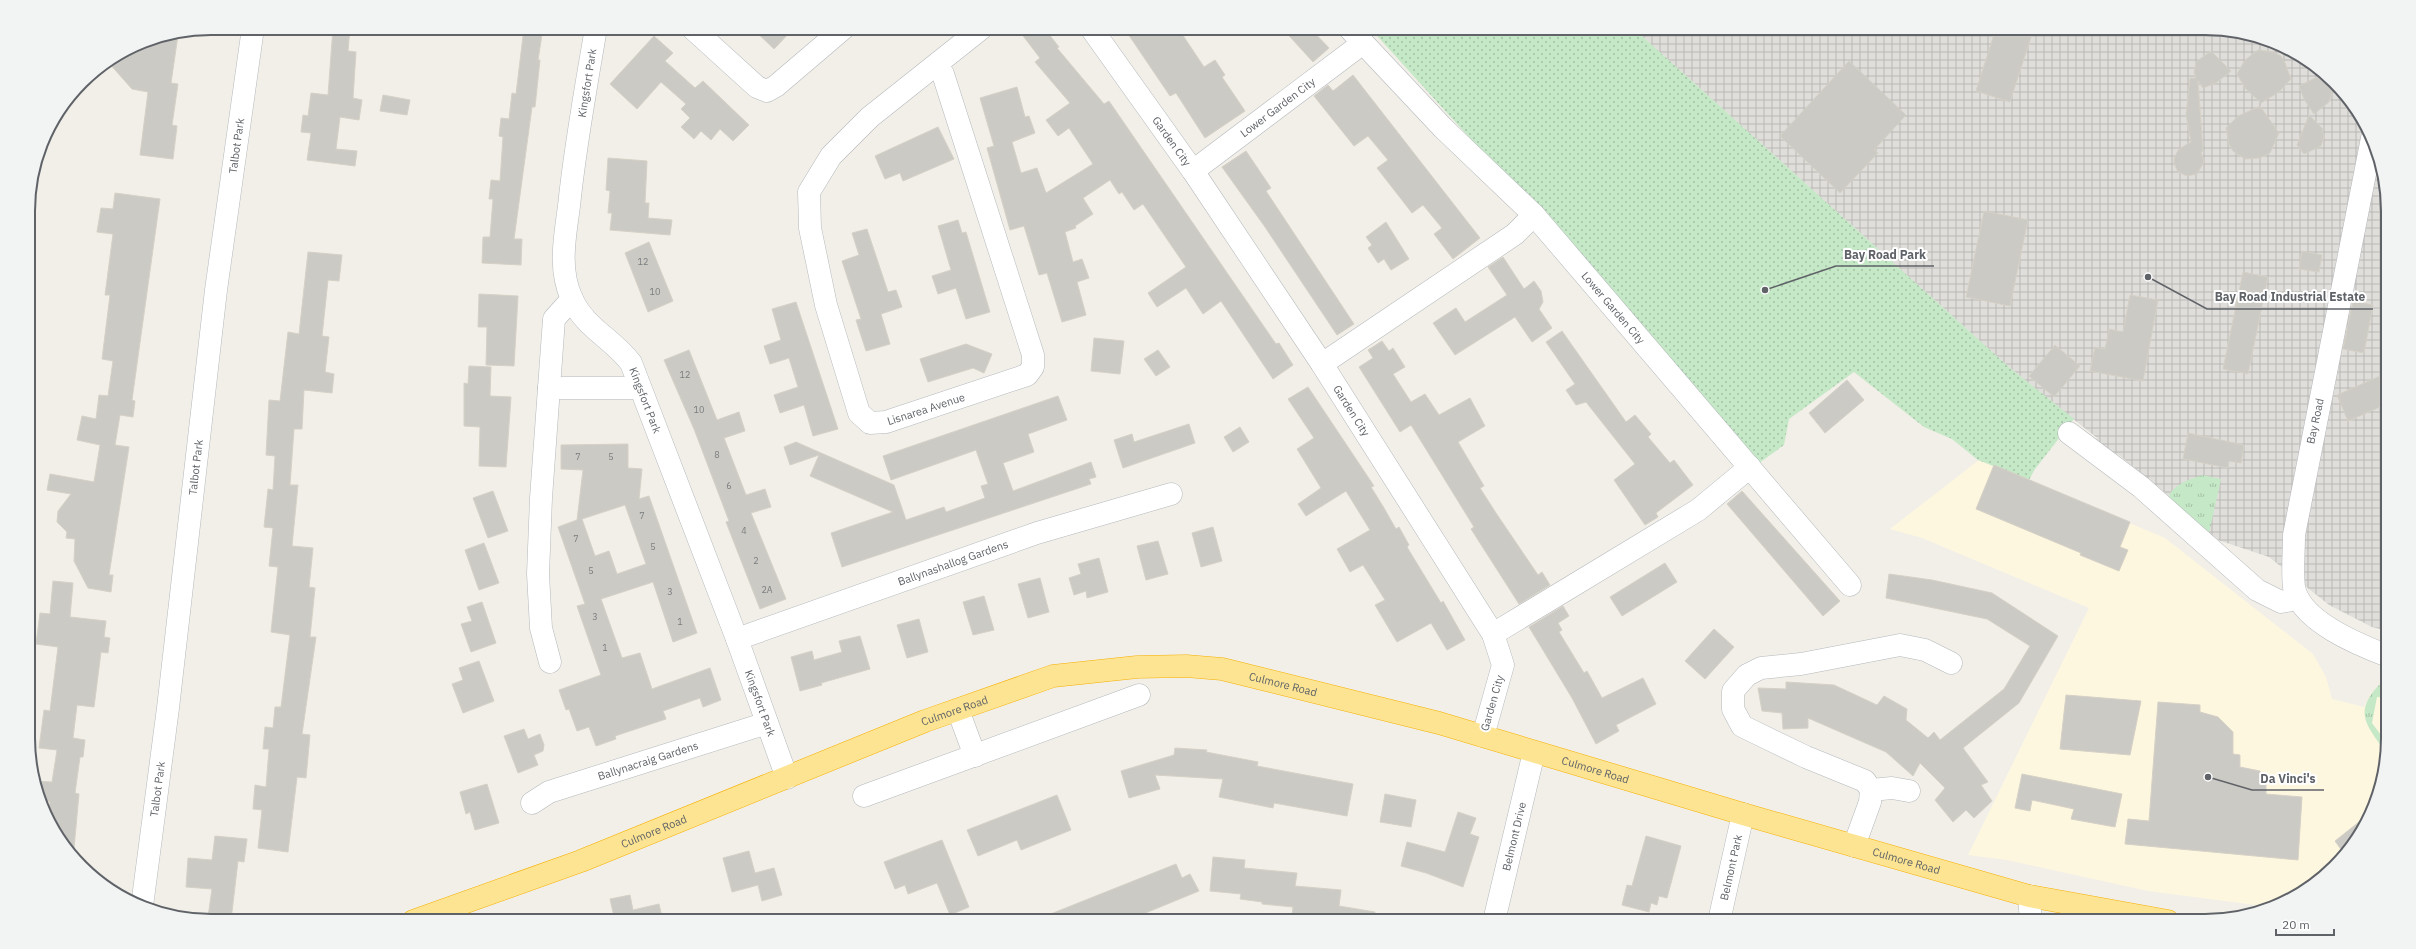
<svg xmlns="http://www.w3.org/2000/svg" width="2416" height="949" viewBox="0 0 2416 949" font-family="'IBM Plex Sans',sans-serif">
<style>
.commercial{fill:#fef7e0}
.industrial{fill:url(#industrial-grid)}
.grass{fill:url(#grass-tufts)}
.park{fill:url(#park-dots)}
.building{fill:#cccac5;stroke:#d6d1c6;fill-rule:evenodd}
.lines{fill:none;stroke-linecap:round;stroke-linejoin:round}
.street-casing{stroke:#b5b8bc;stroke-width:23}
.highway-casing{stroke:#f7b001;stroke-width:23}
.street{stroke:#fff;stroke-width:22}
.highway{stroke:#fce493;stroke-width:22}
.labels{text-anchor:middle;stroke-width:4;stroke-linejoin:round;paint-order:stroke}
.number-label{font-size:9px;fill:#7a7d7f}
.street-label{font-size:11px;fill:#5f6368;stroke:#fff}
.rim{fill:none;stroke:#5f6368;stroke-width:2}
.leader{fill:none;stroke:#5f6368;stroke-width:1.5}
.callout-dot{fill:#5f6368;stroke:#fff;stroke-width:1.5}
.callout-label{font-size:12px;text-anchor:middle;font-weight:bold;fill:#5f6368;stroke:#fff;stroke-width:4;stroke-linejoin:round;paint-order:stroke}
</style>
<defs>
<pattern id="industrial-grid" width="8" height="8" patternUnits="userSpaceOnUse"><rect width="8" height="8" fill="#e0deda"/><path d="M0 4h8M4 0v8" fill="none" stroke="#b9b8b5"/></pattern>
<pattern id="grass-tufts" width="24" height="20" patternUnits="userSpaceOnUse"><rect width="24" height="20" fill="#c5e8c6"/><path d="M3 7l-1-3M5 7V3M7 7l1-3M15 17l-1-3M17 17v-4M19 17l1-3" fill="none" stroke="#a3c0a5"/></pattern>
<pattern id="park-dots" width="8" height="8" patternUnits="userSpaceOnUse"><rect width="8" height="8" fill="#c5e8c6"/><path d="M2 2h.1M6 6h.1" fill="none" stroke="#a3c0a5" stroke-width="1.8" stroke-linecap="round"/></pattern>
</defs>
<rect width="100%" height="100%" fill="#f1efe8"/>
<path class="commercial" d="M1979,460l186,78 148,116 13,23 6,22 32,8 6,-12 11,-12h7v55l-10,59 -28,52 -34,34 -45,24 -123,-16 -141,-31 -39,-5 121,-247 -167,-70 -32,-9z"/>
<path class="industrial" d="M1633,28h572l59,10 43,21 36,31 31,51 12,46 2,444 -16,-4 -43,-22 -60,-48 -51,-17 -45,-36 -4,-8 -50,-41 -24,-12 2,-5 -87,-70z"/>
<g class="grass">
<path d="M2202,475l19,4 -12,54 -36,-29 -4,-8c5,-12 22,-17 33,-21z"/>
<path d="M2381,683h7v15l-11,-1 -5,26 15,20 -1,9c-21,-28 -33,-41 -5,-69z"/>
</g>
<path class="park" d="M1344,28h289l377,340 64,51 -39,50 -6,11 -51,-20 -26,-21 -28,-12 -70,-55 -65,47 -5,26 -25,18 -222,-251 -167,-184 -17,12z"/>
<g class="building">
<path d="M333,28h17l-2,23 8,1 -3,46 9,2 -3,20 -19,-3 -4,32 21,2 -2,15 -48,-6 4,-27 -10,-1 2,-17 5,1 3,-23 17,2z"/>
<path d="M524,28h19l-5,32h2l-5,47h-3l-18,132h8l-1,26 -39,-2 1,-26h7l3,-38h-4l2,-19 9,1 3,-44 -4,-1 2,-18 8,1 3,-26 4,1z"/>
<path d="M752,28h42l-20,21z"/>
<path d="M1017,28h27l15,19 -2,1 47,56 5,-3 167,243 3,-1 14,22 -20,14 -52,-78 -18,13 -17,-26 -29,19 -9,-14 38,-26 -43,-63 -9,6 -12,-18 -3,2 -9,-14 -27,18 10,16 -18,12 1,2 -11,4 8,30 9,-3 7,19 -12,4 9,33 -24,7 -15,-49 -8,2 -15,-49 -14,4 -23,-82 7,-2 -14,-48 37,-11 8,30 4,-1 6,17 -23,9 9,31 16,-5 9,25 47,-29 -24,-36 -11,8 -12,-16 24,-17 -35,-41 5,-4z"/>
<path d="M1124,28h54l26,39 11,-7 10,15 -3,2 23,34 -40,27 -29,-45 -6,3z"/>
<path d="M1282,28h28l19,20 -16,14z"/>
<path d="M1996,28h38l-24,74 -34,-11z"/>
<path d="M178,35l-7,48 7,1 -6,41 5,1 -4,33 -33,-4 8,-63 -16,-3 -24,-27 33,-20z"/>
<path d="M654,36l19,17 -8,8 30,27 8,-7 46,44 -16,16 -13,-12 -9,11 -10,-9 -7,8 -13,-12 9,-9 -9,-9 5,-5 -25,-22 -24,27 -27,-25z"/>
<path d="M2258,50l16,2 7,4 4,7 6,16 -12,13 -18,11 -16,-15 -8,-14 8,-14z"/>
<path d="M2211,51l20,20 -15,12 -13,5 -5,-7 5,70 -2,1 3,10 -7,12 -10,2 -9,-4 -4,-9v-5l5,-9 12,-7 -5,-27 4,-37h6l-2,-6 2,-10z"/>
<path d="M1849,61l57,54 -32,35 4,3 -38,40 -60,-57z"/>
<path d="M1353,75l127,163 -27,21 -19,-25 8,-6 -19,-23 -11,8 -35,-45 11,-8 -20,-24 -14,10 -40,-50 14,-11 5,6z"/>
<path d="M2317,77l13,7 2,9 -3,9 -15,12 -10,-15 -5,-13z"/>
<path d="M383,95l27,5 -3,15 -27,-4z"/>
<path d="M2260,106l19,27 -9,20 -10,5 -15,1 -12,-8 -4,-7 -3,-16 12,-12z"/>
<path d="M2309,115l13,13 2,9 -3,9 -17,8 -7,-9z"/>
<path d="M938,127l16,32 -51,22 -3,-8 -15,6 -10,-23z"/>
<path d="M1246,151l25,37 -5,3 88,133 -17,11 -72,-108 -43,-60z"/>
<path d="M608,158l39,3 -2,42h4l-1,15 24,2 -2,15 -60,-5 2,-17h-4l2,-22 -4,-1z"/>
<path d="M115,193l45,6 -28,201 3,1 -2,16 -13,-2 -5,30 14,2 -20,128h4l-2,17 -23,-4 -14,-27 1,-22 -9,-1 1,-6 -10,-10 1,-11 13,-17 -24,-4 3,-16 44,8 6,-37 -23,-5 5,-24 14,3 3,-24 9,1 5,-35 -11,-2 8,-64h-5l8,-61 -16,-2 4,-24 12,1z"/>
<path d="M1984,211l44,9 -18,86 -44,-9z"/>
<path d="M958,220l4,13 4,-1 24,80 -24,7 -10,-31 -18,6 -6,-18 19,-6 -13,-44z"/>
<path d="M1386,222l23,37 -18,11 -7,-11 -6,4 -10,-15 4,-3 -6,-8z"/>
<path d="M867,229l21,63 8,-2 6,17 -21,7 9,30 -24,7 -10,-31 5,-1 -19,-58 17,-6 -7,-22z"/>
<path d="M649,242l24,59 -25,11 -23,-59z"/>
<path d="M2302,251l20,4 -3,17 -20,-3z"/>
<path d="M308,252l34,3 -3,26 -11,-1 -6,56 7,1 -4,35 9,2 -2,19 -28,-3 -2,39h-8l-4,56h8l-6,61 21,2 -4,39 6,1 -5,49h6l-14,97 8,1 -4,43 -9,-1 -9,75 -30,-4 4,-38 -9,-1 2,-24 11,2 3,-38h-6l2,-22 8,1 2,-21h6l9,-72 -19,-3 7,-65 -9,-1 4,-38 -9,-1 4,-38 5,1 2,-34 -9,-1 3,-55 11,1 8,-69 11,2z"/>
<path d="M1503,257l21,32 10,-8 7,10 2,11 -4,7 13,19 -20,14 -17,-25 -60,38 -22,-32 23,-15 9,14 42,-27 -19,-28z"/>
<path d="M2243,272l25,5 -20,97 -25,-5z"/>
<path d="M479,294l39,2 -4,70 -28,-1 1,-38h-9z"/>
<path d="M2130,295l28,5 -15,81 -53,-10 5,-24 10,2 4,-20 14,3z"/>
<path d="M2353,301l20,4 -9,48 -21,-4z"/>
<path d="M796,302l42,127 -25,7 -9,-31 -24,8 -6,-18 24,-8 -9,-29 -19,6 -6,-18 17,-6 -9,-31z"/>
<path d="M1562,331l64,91 9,-7 16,19 -3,3 22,26 4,-3 19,25 -37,28 2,4 -13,8 -31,-45 21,-16 -49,-62 -10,3 -10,-15 9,-6 -29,-42z"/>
<path d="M1094,338l30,3 -4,33 -29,-3z"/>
<path d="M1382,341l7,10 4,-3 12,19 -12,7 18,28 14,-8 14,21 31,-17 15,28 -27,16 26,44 -4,2 16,25 42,62 4,-3 8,13 -31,19 -48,-75 3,-2 -63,-102 -11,7 -41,-65 14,-9 -5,-8z"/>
<path d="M966,344l26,10 -8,19 -11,-5 -45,14 -8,-23z"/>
<path d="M2055,345l25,21 -26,31 -25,-21z"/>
<path d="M689,350l28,70 22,-8 6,19 -21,7 22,57 19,-6 6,18 -20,6 35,86 -26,10 -34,-87 3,-1 -35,-92 -30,-69z"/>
<path d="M1158,350l12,17 -14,9 -12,-17z"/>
<path d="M469,366l22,1 -1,29 21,1 -5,70 -27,-1 1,-39 -16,-1v-43l4,1z"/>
<path d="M2387,373v31l-39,17 -11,-26z"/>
<path d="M1847,380l17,20 -39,33 -16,-20z"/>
<path d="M1308,387l66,99 -3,1 13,21 12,21 3,-2 10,18 -2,2 34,56 2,-2 22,39 -18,10 -16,-27 -34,19 -22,-37 10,-5 -22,-35 -13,7 -13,-23 33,-19 -24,-39 -40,25 -8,-12 23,-16 -24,-39 17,-11 -26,-39z"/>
<path d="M1058,396l9,24 -39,14 6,18 -31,11 10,28 78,-29 5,15 -7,2 2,5 -249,83 -11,-34 62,-21 -83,-36 9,-21 -29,10 -6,-18 12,-5 98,43 12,35 38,-13 2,5 39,-14 -4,-12 7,-2 -12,-34 -85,30 -8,-24z"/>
<path d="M1189,424l6,19 -72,25 -9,-28 18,-6 2,8z"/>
<path d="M1240,427l9,15 -16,10 -9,-15z"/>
<path d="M2188,433l56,12 -3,18 -12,-2 -1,7 -45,-9z"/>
<path d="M628,444v24l14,1 -3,30 10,-3 48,137 -24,9 -20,-60 -52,17 21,59 18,-5 12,36 58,-21 11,32 -18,7 -3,-9 -37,13 3,8 -51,17 1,3 -20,7 -7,-19 -12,4 -8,-22 -3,1 -7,-20 42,-15 -24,-69 8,-2 -27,-77 19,-7 6,-50 -22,-1v-24zM625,505l21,59 -29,10 -8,-23 -14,5 -13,-37z"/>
<path d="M1994,465l136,57 -10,25 8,3 -9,21 -39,-16 1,-2 -105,-44z"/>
<path d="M493,491l15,40 -20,7 -15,-40z"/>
<path d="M1742,491l98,110 -17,15 -96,-112z"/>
<path d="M1213,527l9,34 -21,6 -9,-34z"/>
<path d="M1158,541l10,33 -22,6 -9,-34z"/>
<path d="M484,543l15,40 -20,7 -14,-40z"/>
<path d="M1099,558l9,34 -21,6 -1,-7 -12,4 -5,-17 12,-4 -3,-10z"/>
<path d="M1665,563l12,19 -55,34 -12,-19z"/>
<path d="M1889,574l43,6 60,13 66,43 -39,67 -56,45 25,34 -7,3 11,16 -18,17 -8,-8 -13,12 -18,-22 10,-12 -25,-25 -7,13 -27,-24 -78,-34v10l-25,1 -1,-16 -20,-2 -4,-23 28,1v-7l48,3 43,20 7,-9 23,13 -1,11 22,18 6,-6 6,8 64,-51 26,-43 -43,-27 -101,-21z"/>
<path d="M1040,578l9,34 -21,6 -10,-34z"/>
<path d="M53,581l20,2 -3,34 36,4 -2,16 6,1 -2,15 -7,-1 -7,55 -17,-2 -4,33 12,2 -2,17h-3l-5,36 4,1 -6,65 -25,-38 2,-19 -9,-1 -7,-20 18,1 5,-32 -18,-2 5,-38 6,1 8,-64 -22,-3 4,-31 10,1z"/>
<path d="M984,596l10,34 -21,5 -10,-33z"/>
<path d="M482,602l14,41 -25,9 -10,-28 11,-3 -5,-14z"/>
<path d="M1563,606l6,10 -11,7 4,7 -3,2 25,41 3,-2 15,27 41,-20 13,26 -40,21 3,6 -23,13 -24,-46 -43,-71z"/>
<path d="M919,619l9,33 -21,6 -10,-33z"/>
<path d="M1714,629l20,18 -29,32 -20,-18z"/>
<path d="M860,636l10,33 -49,14 1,2 -22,6 -9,-34 21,-6 2,9 28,-8 -3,-11z"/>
<path d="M479,661l15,40 -31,12 -11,-29 11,-4 -4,-12z"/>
<path d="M2066,695l75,6 -11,54 -70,-6z"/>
<path d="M2158,702l42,3v7l18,5 15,15v22l7,1v12l20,4 6,12v11l36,3 -4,63 -173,-16 3,-25 21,2z"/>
<path d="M524,729l4,10 12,-5 4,11 -1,6 -9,4 4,10 -20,8 -14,-37z"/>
<path d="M1175,748l32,2 -1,2 52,10 -1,4 96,18 -6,32 -73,-13 -1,5 -54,-11 4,-18 -68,-4 5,14 -31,9 -8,-27 53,-16z"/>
<path d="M2022,774l100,20 -7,33 -44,-8 3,-10 -42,-9 -2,11 -15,-3z"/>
<path d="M487,784l12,39 -24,7 -5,-18 -4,2 -6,-22z"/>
<path d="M1385,794l31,6 -5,27 -31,-5z"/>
<path d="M1057,795l14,35 -50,20 -4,-10 -39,16 -11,-26z"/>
<path d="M1458,812l18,6 -6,16 9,3 -16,50 -37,-14 -25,-7 6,-24 38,10z"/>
<path d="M2369,814l-19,35 -5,6 -10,-14z"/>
<path d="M215,836l32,3 -3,23 -6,-1 -7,59 -23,-3 4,-28 -26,-2 2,-29 24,2z"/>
<path d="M1646,836l35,10 -14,52 -8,-2 -2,9 -6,-2 -2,9 -27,-7 5,-20 5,1z"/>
<path d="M942,840l27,67 -19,8 -13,-32 -29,11 -3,-9 -10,4 -11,-27z"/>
<path d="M749,851l6,22 19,-5 8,27 -20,6 -4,-16 -26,7 -9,-34z"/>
<path d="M1213,857l32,3 -1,8 53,5 -2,13 46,4 -2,16 36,6 -1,9h-68l1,-4 -15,-1 1,-9 -31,-3v-2l-22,-3 1,-5 -31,-3z"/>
<path d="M1176,864l6,14 8,-4 9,17 -73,30h-93z"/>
<path d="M630,895l3,15 26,-6 4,17h-48l-5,-22z"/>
</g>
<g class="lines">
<g class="street-casing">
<g id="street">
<path id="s1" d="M596,28c-10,59 -21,118 -27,178 -4,31 -11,63 3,93 13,29 40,39 59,64l106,276 50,139"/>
<path d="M692,28l65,59 10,4 9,-5 68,-58"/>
<path id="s2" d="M1091,28l102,143 129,193 171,270 10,31 -20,71"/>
<path id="s3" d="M1349,28l94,100 91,87 316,370"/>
<path d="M936,66l7,8 90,281v12l-6,8 -141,47 -16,1 -11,-10 -33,-108 -16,-77 -1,-36 22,-36 39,-39 112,-89"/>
<path d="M2372,138l-78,397c0,17 -2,36 0,52 6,34 65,58 94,69"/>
<path id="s4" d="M1193,171l170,-128"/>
<path d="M1322,364l193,-130 19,-19"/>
<path d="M549,388h90"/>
<path d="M2069,433l72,54 116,103 24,12 17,-3"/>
<path d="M1493,634l205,-124 52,-43"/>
<path id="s5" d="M737,639l300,-106 134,-39"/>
<path d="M550,662l-9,-34 -3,-54 3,-76 13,-179 18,-20"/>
<path d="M958,710l17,46"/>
<path d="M1871,790l21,-2 17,3"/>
<path d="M864,796l275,-101"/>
<path id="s6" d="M532,803l17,-11 218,-69"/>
<path d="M1854,846l16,-44 1,-12 -6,-9 -59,-24 -64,-31 -9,-17v-18l14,-16 14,-7 40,-4 99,-19 25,5 26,13"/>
<path d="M2029,896l2,25"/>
<path id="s7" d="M142,906l26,-198 48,-418 37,-262"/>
<path id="s8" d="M1494,921l40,-169"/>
<path id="s9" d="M1719,921l24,-107"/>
</g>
</g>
<g class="highway-casing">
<g id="highway">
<path id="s10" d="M413,921l168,-60 344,-140 128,-45 84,-9 49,-1 36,3 217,54 304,91 286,82 139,25"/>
</g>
</g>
<use href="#street" class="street"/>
<use href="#highway" class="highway"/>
</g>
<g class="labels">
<g class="number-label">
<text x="643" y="265">12</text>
<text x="655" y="295">10</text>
<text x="685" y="378">12</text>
<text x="699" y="413">10</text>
<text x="717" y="458">8</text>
<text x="578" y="460">7</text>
<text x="611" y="460">5</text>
<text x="729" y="489">6</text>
<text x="642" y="519">7</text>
<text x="744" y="534">4</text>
<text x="576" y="542">7</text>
<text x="653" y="550">5</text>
<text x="756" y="564">2</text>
<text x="591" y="574">5</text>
<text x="767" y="593">2A</text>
<text x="670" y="595">3</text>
<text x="595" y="620">3</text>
<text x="680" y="625">1</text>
<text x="605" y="651">1</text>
</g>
<g class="street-label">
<text transform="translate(587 83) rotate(-81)" y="4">Kingsfort Park</text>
<text dy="4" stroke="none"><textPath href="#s4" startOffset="106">Lower Garden City</textPath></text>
<text dy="4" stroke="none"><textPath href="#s2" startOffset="139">Garden City</textPath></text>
<text dy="4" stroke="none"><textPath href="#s7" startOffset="766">Talbot Park</textPath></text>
<text dy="4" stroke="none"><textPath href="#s3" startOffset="385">Lower Garden City</textPath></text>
<text dy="4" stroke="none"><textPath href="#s1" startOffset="402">Kingsfort Park</textPath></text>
<text transform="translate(926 409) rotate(-18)" y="4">Lisnarea Avenue</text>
<text dy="4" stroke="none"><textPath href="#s2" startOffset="463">Garden City</textPath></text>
<text transform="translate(2315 421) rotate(-78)" y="4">Bay Road</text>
<text dy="4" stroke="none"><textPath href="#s7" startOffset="442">Talbot Park</textPath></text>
<text dy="4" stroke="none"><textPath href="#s5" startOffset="229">Ballynashallog Gardens</textPath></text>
<text dy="4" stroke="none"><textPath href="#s10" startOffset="918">Culmore Road</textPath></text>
<text dy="4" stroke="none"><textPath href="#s1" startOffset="726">Kingsfort Park</textPath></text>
<text transform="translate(1492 703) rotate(-74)" y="4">Garden City</text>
<text dy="4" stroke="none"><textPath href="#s10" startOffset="581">Culmore Road</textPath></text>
<text dy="4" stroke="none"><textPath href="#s6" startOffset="124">Ballynacraig Gardens</textPath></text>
<text dy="4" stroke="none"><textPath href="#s10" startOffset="1242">Culmore Road</textPath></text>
<text dy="4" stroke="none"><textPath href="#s7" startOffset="118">Talbot Park</textPath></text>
<text dy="4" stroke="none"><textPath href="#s10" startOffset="257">Culmore Road</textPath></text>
<text dy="4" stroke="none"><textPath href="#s8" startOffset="87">Belmont Drive</textPath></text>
<text dy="4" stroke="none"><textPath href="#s10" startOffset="1566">Culmore Road</textPath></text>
<text dy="4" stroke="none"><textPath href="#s9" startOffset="55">Belmont Park</textPath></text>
</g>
</g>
<path d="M0 0H2416V949H0ZM211 35H2205A176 176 0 0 1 2381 211V738A176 176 0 0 1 2205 914H211A176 176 0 0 1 35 738V211A176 176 0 0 1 211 35Z" fill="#f2f3f3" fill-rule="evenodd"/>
<path class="rim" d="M211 35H2205A176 176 0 0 1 2381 211V738A176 176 0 0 1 2205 914H211A176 176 0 0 1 35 738V211A176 176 0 0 1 211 35Z"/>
<path class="leader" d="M1765 290L1836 266H1934M2148 277L2207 309H2373M2208 777L2252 790H2324"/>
<g class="callout-dot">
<circle cx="1765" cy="290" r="4"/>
<circle cx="2148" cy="277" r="4"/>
<circle cx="2208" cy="777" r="4"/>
</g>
<g class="callout-label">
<text x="1885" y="259">Bay Road Park</text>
<text x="2290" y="301">Bay Road Industrial Estate</text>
<text x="2288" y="783">Da Vinci's</text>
</g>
<path d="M2276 929v6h58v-6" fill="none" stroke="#5f6368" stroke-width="2"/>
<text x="2282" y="929" font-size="12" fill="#5f6368" stroke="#ffffff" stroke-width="3" paint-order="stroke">20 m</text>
</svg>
